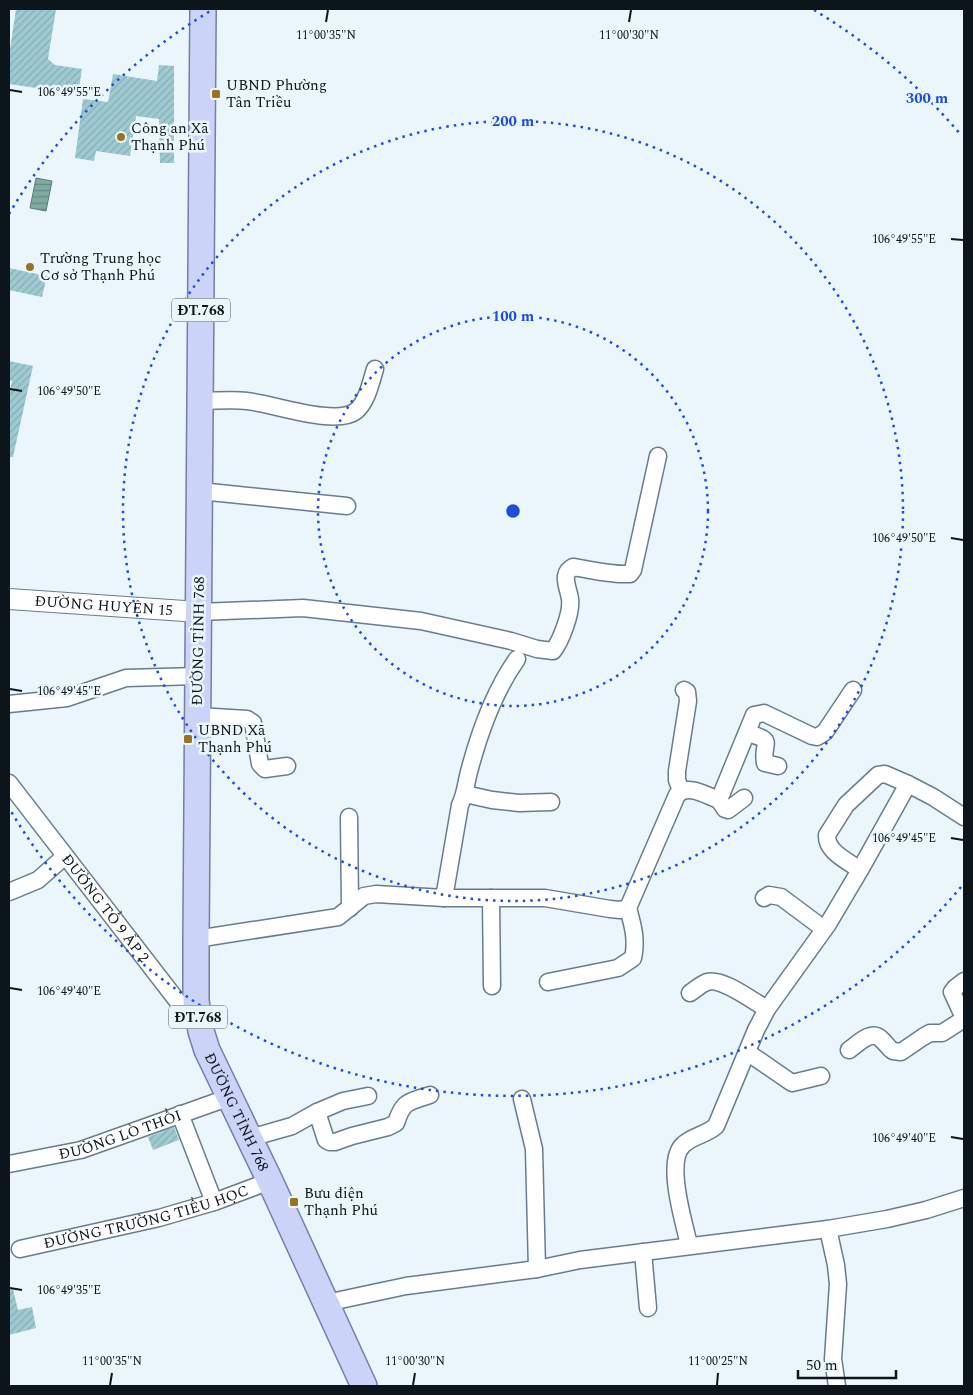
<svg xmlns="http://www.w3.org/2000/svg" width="973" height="1395" viewBox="0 0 973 1395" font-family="Spectral,serif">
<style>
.water{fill:url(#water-rules);stroke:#5c7d77}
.building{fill:url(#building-hatch)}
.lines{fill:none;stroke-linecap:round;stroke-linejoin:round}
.minor-casing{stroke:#677d8d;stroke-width:19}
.tertiary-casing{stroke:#677d8d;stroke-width:22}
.primary-casing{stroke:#727fa7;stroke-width:28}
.minor{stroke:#fff;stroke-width:16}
.tertiary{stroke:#fff;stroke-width:20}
.primary{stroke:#cbd4f8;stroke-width:25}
.ticks{fill:none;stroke:#0c151b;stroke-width:2}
.ring{fill:none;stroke:#1d4ed8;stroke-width:2.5;stroke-dasharray:2.5 5}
.poi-dot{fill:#9a731f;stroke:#ebf5fc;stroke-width:2}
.labels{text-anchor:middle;stroke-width:5;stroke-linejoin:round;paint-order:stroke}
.shield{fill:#ebf5fc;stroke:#4f585e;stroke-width:1}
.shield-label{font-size:14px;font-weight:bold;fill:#0c151b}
.poi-label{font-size:15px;fill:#0c151b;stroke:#ebf5fc;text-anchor:start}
.street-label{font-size:15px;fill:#0c151b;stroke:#ebf5fc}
.ticks-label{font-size:12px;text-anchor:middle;fill:#0c151b;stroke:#ebf5fc;stroke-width:5;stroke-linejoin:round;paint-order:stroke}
.centre{fill:#1d4ed8;stroke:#ebf5fc;stroke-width:2.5}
.ring-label{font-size:15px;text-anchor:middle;font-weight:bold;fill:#1d4ed8;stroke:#ebf5fc;stroke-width:5;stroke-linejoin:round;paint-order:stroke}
</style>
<defs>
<pattern id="water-rules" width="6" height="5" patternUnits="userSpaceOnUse" patternTransform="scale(1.25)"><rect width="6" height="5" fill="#7faa9f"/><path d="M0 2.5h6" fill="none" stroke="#668981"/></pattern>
<pattern id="building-hatch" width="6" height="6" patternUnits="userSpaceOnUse" patternTransform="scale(1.25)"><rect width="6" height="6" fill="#9ecad2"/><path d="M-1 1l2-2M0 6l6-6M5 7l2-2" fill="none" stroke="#87adb4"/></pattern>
</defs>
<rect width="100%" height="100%" fill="#ebf5fc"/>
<path class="water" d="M36,178l16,3 -6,30 -16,-3z"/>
<g class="building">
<path d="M16,9h40l-8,50 7,6 27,4 -4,25 -69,-10v-28z"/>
<path d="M159,65l15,1v97h-14l-1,-44 -23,-3 -6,40 -34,-5 -2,10 -19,-3 8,-59 25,3 5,-28 44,7z"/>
<path d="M9,268l38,8 -5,21 -33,-7z"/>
<path d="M9,361l24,5 -20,91h-4v-63l3,-13 -3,-1z"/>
<path d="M174,1127l5,13 -26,10 -5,-13z"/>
<path d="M9,1289h4l5,21 14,-3 4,21 -27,7z"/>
</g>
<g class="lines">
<g class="minor-casing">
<g id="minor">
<path d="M200,401c15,0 32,-2 47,0 24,2 89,26 109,10 11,-9 15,-29 19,-42"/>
<path d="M200,491l147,15"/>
<path d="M199,612l104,-4 118,13 90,20 26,8 16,2c8,-10 19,-39 17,-52 -1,-8 -5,-15 -4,-23 1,-5 3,-7 7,-9 20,3 37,8 57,7l3,-4 25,-114"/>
<path d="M9,704l58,-6 59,-20 72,-2"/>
<path d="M198,716l49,3 6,4 7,41 5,5 22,-3"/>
<path d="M747,733c30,8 14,9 18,30l13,3"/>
<path id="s1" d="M9,783l190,246"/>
<path d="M908,784l25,13 31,20"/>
<path d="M681,791l-4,-11v-9l11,-70 -1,-9 -3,-2"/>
<path d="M465,794l27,6 27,3 32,-1"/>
<path d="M719,800l6,9 3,1 16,-12"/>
<path d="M349,817l1,91"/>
<path d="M9,892l29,-12 26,-23"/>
<path d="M444,898h101l65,11 10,1 8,-2 49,-113c11,-12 30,1 42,5l35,-85 10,-2 48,23 5,1 8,-5 28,-42"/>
<path d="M491,898l1,88"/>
<path d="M764,898l5,-3 12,2 43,32"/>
<path d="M196,939l142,-22 26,-21 12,-2 68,4 16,-93c6,-12 6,-24 10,-37 10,-37 25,-78 47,-109"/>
<path d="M964,981l-9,7 -3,4 12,26"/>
<path d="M548,982l70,-14 15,-10c4,-18 0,-32 -5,-50"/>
<path d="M690,993c5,-3 11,-9 17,-11 15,-5 47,20 60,27"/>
<path d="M849,1050c9,-6 22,-21 32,-11 5,4 7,9 12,12l8,1 22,-15 7,-4h12l22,-14"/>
<path d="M747,1052l45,31 29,-7"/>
<path d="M522,1099l12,50 3,120"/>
<path d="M317,1112l26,-11 25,-5"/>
<path d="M180,1114l34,88"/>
<path d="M250,1138l42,-12 25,-14 9,28 4,2h5l17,-6 36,-9 8,-4c7,-22 12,-21 34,-28"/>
<path id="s2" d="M9,1164l72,-14 149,-53"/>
<path d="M828,1229l8,36 2,19 -5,75 4,27"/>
<path d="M689,1245c-5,-23 -24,-83 -6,-100 9,-9 23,-10 33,-19l40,-96 11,-21 61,-85 32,-54 48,-86 -23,-10 -7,1 -32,30 -19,30c-1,17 21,26 33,35"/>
<path id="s3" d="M20,1249l139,-31 55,-16 56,-21"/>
<path d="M643,1252l5,56"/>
<path d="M326,1303l80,-17 131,-17 43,-9 248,-31 59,-10 39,-9 38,-12"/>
</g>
</g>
<g class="tertiary-casing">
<g id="tertiary">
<path id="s4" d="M9,599l190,13"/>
</g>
</g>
<g class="primary-casing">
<g id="primary">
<path id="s5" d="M203,9l-7,930v62l5,30 6,19 63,131 94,205"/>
</g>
</g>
<use href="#minor" class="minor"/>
<use href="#tertiary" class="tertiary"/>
<use href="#primary" class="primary"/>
</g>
<path class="ticks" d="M326,22l2,-12M629,22l2,-12M10,90l12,2M951,239l12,1M10,389l12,2M951,538l12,2M10,689l12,2M951,838l12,2M10,988l12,2M951,1137l12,2M10,1288l12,2M110,1385l2,-12M413,1385l2,-12M717,1385l1,-12"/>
<g class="ring">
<circle cx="513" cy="511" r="195"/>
<circle cx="513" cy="511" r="390"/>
<path d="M961 887A585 585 0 0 1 9 808M9 214A585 585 0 0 1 212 10M814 10A585 585 0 0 1 961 135"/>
</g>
<g class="poi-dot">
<rect x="211" y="89" width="10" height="10" rx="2.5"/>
<circle cx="121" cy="137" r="5"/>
<circle cx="30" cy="267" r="5"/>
<rect x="183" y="734" width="10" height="10" rx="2.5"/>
<rect x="289" y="1197" width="10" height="10" rx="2.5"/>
</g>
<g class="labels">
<g class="shield">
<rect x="172" y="298.5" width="58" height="23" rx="4"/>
<rect x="169" y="1005.5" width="58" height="23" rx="4"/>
</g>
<g class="shield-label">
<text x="201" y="315">ĐT.768</text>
<text x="198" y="1022">ĐT.768</text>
</g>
<g class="poi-label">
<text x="226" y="90">UBND Phường<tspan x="226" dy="17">Tân Triều</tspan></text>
<text x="131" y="133">Công an Xã<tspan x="131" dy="17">Thạnh Phú</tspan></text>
<text x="40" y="263">Trường Trung học<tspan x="40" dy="17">Cơ sở Thạnh Phú</tspan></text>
<text x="198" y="735">UBND Xã<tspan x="198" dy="17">Thạnh Phú</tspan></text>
<text x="304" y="1198">Bưu điện<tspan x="304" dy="17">Thạnh Phú</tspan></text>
</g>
<g class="street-label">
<text dy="5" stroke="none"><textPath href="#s4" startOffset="95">ĐƯỜNG HUYỆN 15</textPath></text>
<text transform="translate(198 641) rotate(-89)" y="5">ĐƯỜNG TỈNH 768</text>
<text dy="5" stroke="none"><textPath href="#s1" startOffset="158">ĐƯỜNG TỔ 9 ẤP 2</textPath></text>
<text dy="5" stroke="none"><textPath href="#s5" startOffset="1111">ĐƯỜNG TỈNH 768</textPath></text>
<text dy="5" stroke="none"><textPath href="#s2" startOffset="115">ĐƯỜNG LÒ THỔI</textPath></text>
<text dy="5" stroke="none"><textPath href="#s3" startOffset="130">ĐƯỜNG TRƯỜNG TIỂU HỌC</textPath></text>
</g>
</g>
<g class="ticks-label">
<text x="326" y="39">11°00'35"N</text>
<text x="629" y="39">11°00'30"N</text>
<text x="69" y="96">106°49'55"E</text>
<text x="904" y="243">106°49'55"E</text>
<text x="69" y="395">106°49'50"E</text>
<text x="904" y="542">106°49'50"E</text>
<text x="69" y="695">106°49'45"E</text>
<text x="904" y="842">106°49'45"E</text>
<text x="69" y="995">106°49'40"E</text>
<text x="904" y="1142">106°49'40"E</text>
<text x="69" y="1294">106°49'35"E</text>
<text x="112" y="1365">11°00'35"N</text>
<text x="415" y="1365">11°00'30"N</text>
<text x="718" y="1365">11°00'25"N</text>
</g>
<circle cx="513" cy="511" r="8" class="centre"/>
<g class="ring-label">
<text x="927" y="103">300 m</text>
<text x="513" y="126">200 m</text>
<text x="513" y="321">100 m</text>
</g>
<rect width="973" height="1395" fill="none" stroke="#0c151b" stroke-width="20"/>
<path d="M798 1370v8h98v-8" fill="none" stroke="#0c151b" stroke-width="2.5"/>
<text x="806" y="1370" font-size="15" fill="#0c151b" stroke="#ebf5fc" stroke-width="4" paint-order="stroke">50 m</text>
</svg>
